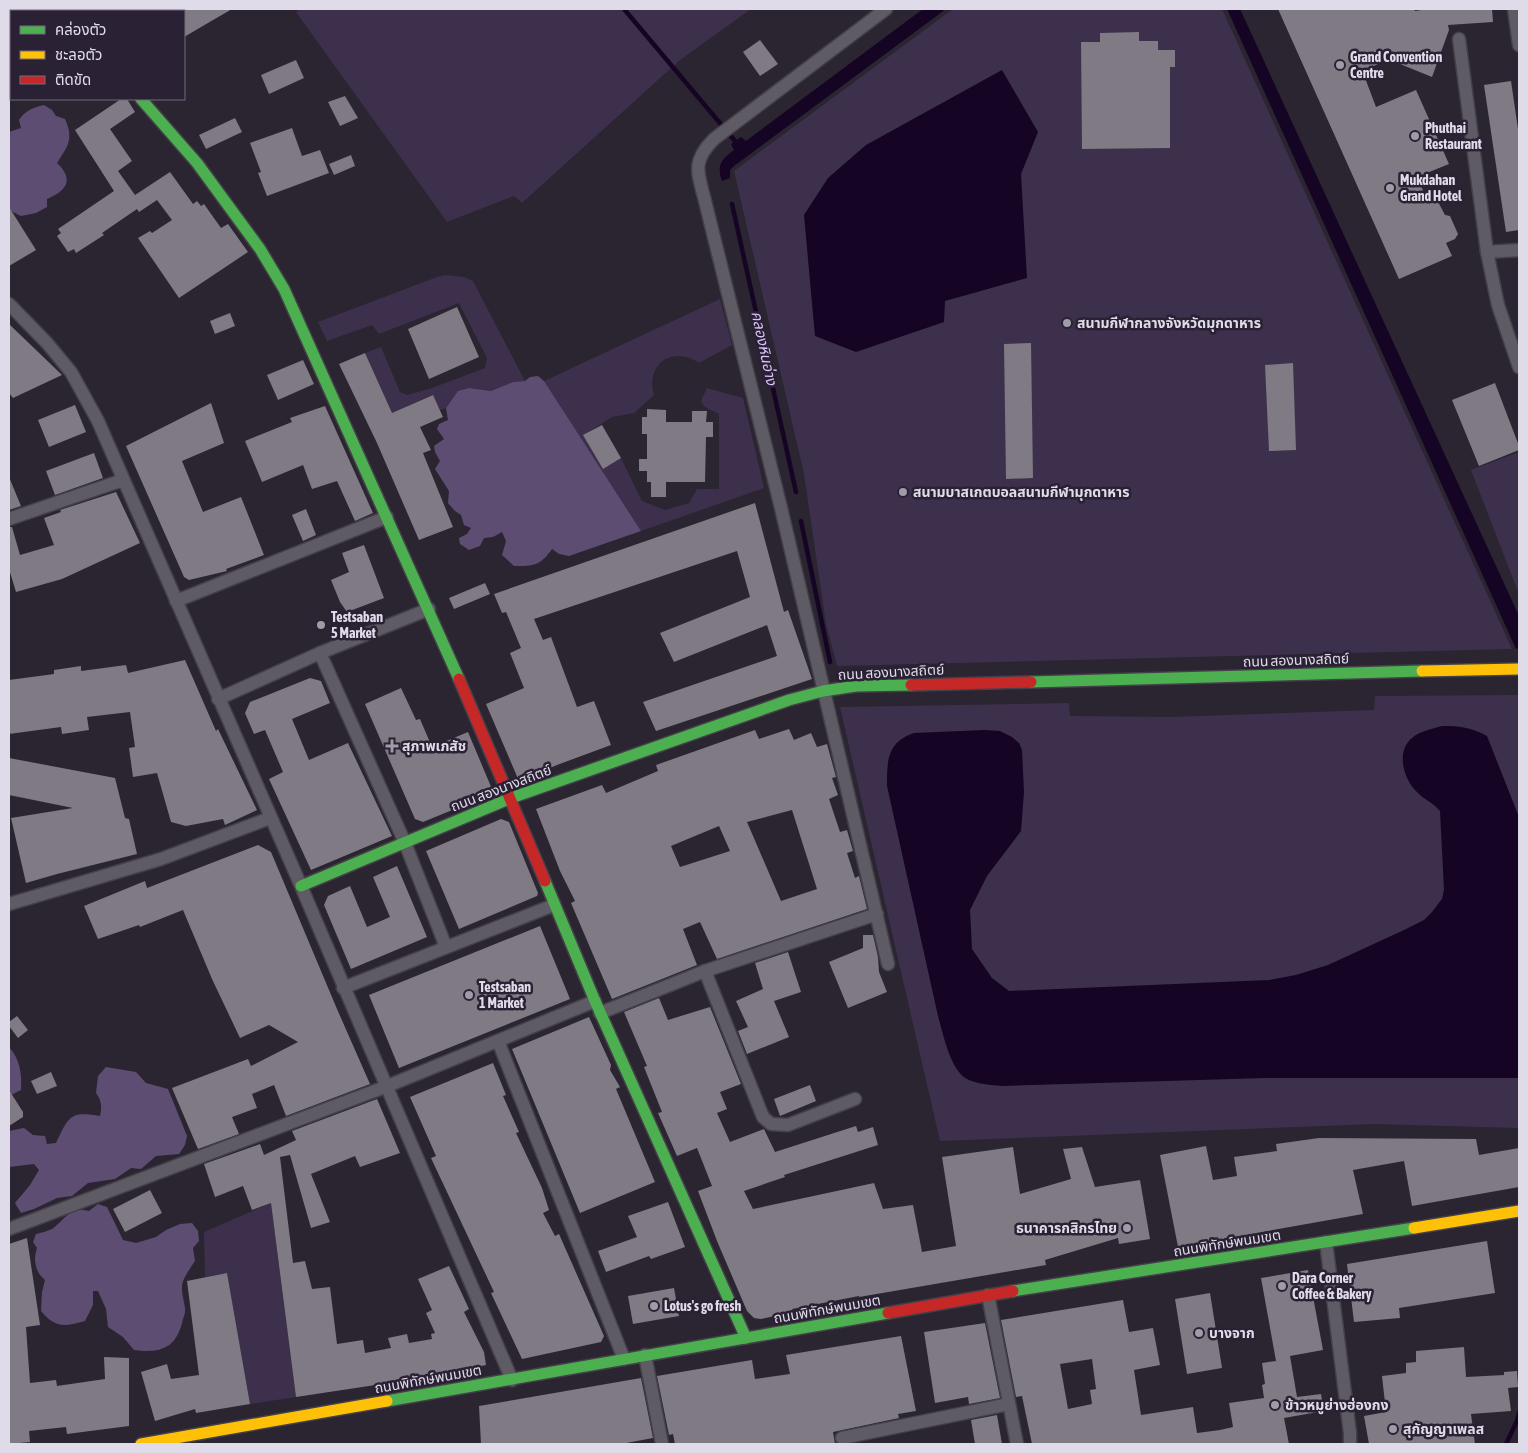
<svg xmlns="http://www.w3.org/2000/svg" width="1528" height="1453" viewBox="0 0 1528 1453" font-family="'Asap Condensed','Noto Sans Thai',sans-serif">
<style>
.green{fill:#3d304c}
.forest{fill:#5e4d73}
.water{fill:#150424}
.lines{fill:none;stroke-linecap:round;stroke-linejoin:round}
.stream{stroke:#150424;stroke-width:4.5}
.building{fill:#7f7a84;fill-rule:evenodd}
.street-casing{stroke:#444049;stroke-width:15}
.fast-casing{stroke:#444049;stroke-width:14}
.slow-casing{stroke:#444049;stroke-width:14}
.jam-casing{stroke:#444049;stroke-width:14}
.street{stroke:#5f5b64;stroke-width:12}
.fast{stroke:#4caf50;stroke-width:11}
.slow{stroke:#ffc107;stroke-width:11}
.jam{stroke:#c62828;stroke-width:11}
.poi-dot{fill:#a09ba8;stroke:#2a2134;stroke-width:2}
.labels{text-anchor:middle;stroke-width:5;stroke-linejoin:round;paint-order:stroke}
.poi-label{font-size:14px;font-weight:bold;fill:#e0dbe8;stroke:#2a2134;text-anchor:start}
.street-label{font-size:14px;fill:#e0dbe8;stroke:#2a2134}
.water-label{font-size:15px;font-style:italic;fill:#dbc2fb;stroke:#2a2134}
</style>
<rect width="100%" height="100%" fill="#2a2530"/>
<g class="green">
<path d="M300,9h451l-71,51 -158,143 -8,-7 -67,26 -151,-210z"/>
<path d="M953,9h269l290,640 -675,17 -11,-42 -22,-150 -70,-303z"/>
<path d="M445,275l19,2 9,4 52,100 -12,1 -22,9 -22,-3 -11,3 -12,17 -6,2 -8,-15 -25,11 7,15 -16,7 -33,-75 16,-6 19,45 7,3 25,-7 53,-20 2,-10 -28,-55 -80,31 -7,-9 -45,16 -9,-19 119,-45z"/>
<path d="M720,299l12,46 -33,18c-26,-18 -54,1 -45,32l-20,18 -22,4 -28,18 20,33 17,-10 21,43 23,9 24,-7 8,-14h22v-75l-14,-7 -4,-6 6,-13 36,10 21,90 -123,43 -97,-150z"/>
<path d="M1519,452v142l-48,-124z"/>
<path d="M1519,695v433l-145,-4 -434,17 -100,-434 229,-4 1,13 101,1 203,-7 1,-14z"/>
<path d="M271,1203l25,194 -46,7 -23,-131 -22,4 -1,-45z"/>
</g>
<g class="forest">
<path d="M44,105l8,5 4,6 9,3c9,20 3,27 -8,44 18,17 9,28 -10,36v8l-11,6 -15,3 -12,-6v-78l12,-4 -2,-8c7,-10 13,-12 25,-15z"/>
<path d="M538,376l6,5 97,150 -72,25 -10,-2 -7,-5c-12,17 -18,17 -38,17l-12,-11 4,-14 -4,-9 -9,5 -9,1 -4,8 -11,4 -9,-6 -1,-6 8,-4 4,-6 -7,-3 -3,-10 -6,-4 -7,-8 1,-12 -14,-22 5,-8 -5,-9 -1,-6 10,-7 -7,-10 2,-5 9,-4 -2,-12 12,-17 11,-3 22,3 22,-9 12,-1 5,-4z"/>
<path d="M9,1047c11,12 13,27 12,43l-12,6z"/>
<path d="M106,1067l30,5 10,11 22,6 19,47 -2,9 -6,9 -23,2 -15,13 -10,-1 -16,11 -27,4 -16,13 -15,2 -23,11 -13,4 -6,-10 15,-18 9,-15 -5,-6 -25,3v-36l15,-3 9,7 12,1 2,8 9,-1c13,-27 14,-32 44,-27 2,-9 2,-15 -4,-23l2,-17z"/>
<path d="M98,1204l9,3 16,33 13,3 20,-6 10,-7 14,-6 12,-1 6,8 1,10 -6,7 2,13c-4,6 -9,13 -12,20 -3,9 1,18 2,27 1,5 -2,10 -3,15 -7,27 -24,30 -48,27l-11,-13 -15,-10 -2,-18 -8,-18h-5v14l-8,16c-20,6 -30,7 -44,-10l1,-19 3,-12c-10,-8 -12,-20 -8,-32l-4,-6 3,-8c5,-1 11,-3 16,-5 14,-10 17,-23 37,-18z"/>
</g>
<g class="water">
<path d="M923,9h23l-212,157 -4,4v8l-8,3c-6,-16 0,-22 12,-31l-3,-6 10,-7 5,4z"/>
<path d="M1227,9h13l279,607v32l-3,1z"/>
<path d="M1002,70l36,62 -17,42 6,104 -82,23 -1,21 -88,30 -41,-16 -11,-121 24,-37 38,-33z"/>
<path d="M1442,726c17,0 29,1 45,10l32,81v261h-254l-263,8c-11,-1 -25,-2 -35,-7 -17,-9 -24,-46 -29,-63l-51,-230c0,-25 0,-44 27,-53l70,-3 16,1 12,6 7,6 3,7 2,42 -3,39 -34,45 -17,34 2,39 20,29 17,13 260,-11 27,-5 32,-10 76,-35 20,-10 8,-8 10,-13 2,-9 -4,-79c-6,-8 -17,-12 -24,-20 -13,-13 -20,-40 -4,-53 8,-7 20,-9 30,-12z"/>
</g>
<g class="lines">
<g class="stream">
<path d="M624,9l111,132 2,6"/>
<path d="M732,204l64,288"/>
<path d="M801,521l29,141"/>
<path d="M1506,1444l11,-23 2,-8"/>
</g>
</g>
<g class="building">
<path d="M184,9h48l-48,28z"/>
<path d="M1278,9h136l1,2 13,-2h64l1,13 -45,3 1,5 -17,47 -42,-17 -28,10 14,37 40,-17 33,74 -32,13 11,25 8,-4 9,17 5,1 8,18 -3,5 -9,4 6,13 -53,23z"/>
<path d="M1139,32v9h19v9h17v17h-5v81l-88,1 -1,-107h19v-9z"/>
<path d="M760,40l18,24 -18,12 -17,-24z"/>
<path d="M296,60l8,18 -35,16 -8,-19z"/>
<path d="M1511,81l8,55v94l-13,2 -22,-147z"/>
<path d="M345,96l13,22 -18,8 -12,-24z"/>
<path d="M121,99h6l8,13 -25,17 22,32 -14,10 17,24 35,-23 23,32 4,-3 4,5 3,-2 17,24 7,-4 20,28 -69,46 -41,-60 12,-7 2,2 20,-13 -15,-20 -18,12 -2,-3 -35,24 2,2 -28,18 -2,-4 -6,3 -11,-16 4,-3 -3,-4 56,-38 -39,-61z"/>
<path d="M235,118l7,14 -36,17 -7,-14z"/>
<path d="M292,128l10,28 18,-6 9,23 -62,23 -9,-23 3,-1 -11,-29z"/>
<path d="M351,155l4,11 -21,9 -5,-11z"/>
<path d="M9,207l27,43 -27,16z"/>
<path d="M457,307l22,50 -50,22 -21,-50z"/>
<path d="M230,313l5,13 -20,8 -5,-13z"/>
<path d="M9,324l53,51 -49,23 -4,-5z"/>
<path d="M1031,343l2,135 -27,1 -2,-135z"/>
<path d="M365,353l27,60 41,-18 10,22 -23,10 11,23 -8,3 30,74 -34,13 -42,-97 -38,-79z"/>
<path d="M303,360l11,24 -36,16 -11,-25z"/>
<path d="M1293,363l3,87 -27,1 -4,-86z"/>
<path d="M1495,383l24,63v4l-40,16 -27,-66z"/>
<path d="M211,403l13,40 -42,18 21,51 38,-15 23,58 -38,14 1,2 -38,9 -5,-3 -58,-131z"/>
<path d="M75,405l11,27 -37,15 -11,-27z"/>
<path d="M325,406l48,107 -18,8 -18,-40 -25,8 -9,-24 -41,17 -17,-41 47,-19 -2,-4z"/>
<path d="M647,409l19,1v12h26v-11h15l-1,11h7v15h-7l-1,45h-39v15h-15v-15h-4v-11h-8v-12h8v-25h-5v-17h5z"/>
<path d="M602,425l19,33 -18,11 -20,-34z"/>
<path d="M94,453l9,25 -48,17 -9,-24z"/>
<path d="M9,477l12,29 -12,4z"/>
<path d="M116,492l24,51 -78,36 -46,13 -7,-23v-42h3l8,28 34,-10 -10,-27 17,-6 -1,-2z"/>
<path d="M755,503l29,109 4,-2 24,69 -156,52 -13,-29 134,-46 -10,-31 -93,37 -14,-29 90,-36 -13,-46 -203,68 9,21 8,-3 26,70 17,-6 17,44 -54,20 -38,16 -33,-77 38,-16 -14,-35 11,-5 -15,-36 -4,1 -8,-19z"/>
<path d="M306,509l10,26 -13,6 -11,-26z"/>
<path d="M364,545l20,53 -37,14 -7,-10 -9,-22 18,-8 -7,-19z"/>
<path d="M485,583l5,11 -36,15 -5,-11z"/>
<path d="M185,660l31,71 2,-2 39,81 -32,15 -2,-6 -37,7 -15,-4 -14,-49 -24,4 -4,-29 6,-1 -5,-35 -43,5 2,13 -27,4 -1,-7 -52,7v-54l45,-6v-4l27,-4v5l45,-6 2,8z"/>
<path d="M310,678l11,3 9,22 -38,16 17,41 39,-17 44,93 -81,34 -42,-91 14,-7 -18,-42 -11,4 -9,-21 5,-11z"/>
<path d="M401,688l15,32 4,-1 12,28 36,-15 24,57 -3,6 -66,27 -8,-3 -50,-115z"/>
<path d="M789,729l5,11 17,-7 6,14 10,-3 9,33 -4,1 6,17 -9,4 11,33 7,-2 6,21 -6,2 8,25 4,-2 8,33 -150,50 -17,-37 -17,7 14,36 -85,34 -41,-96 4,-2 -15,-30 -24,-62 66,-24 4,8 52,-22 -2,-6 99,-35 4,9zM792,810l25,79 -36,12 -34,-79zM719,826l11,25 -50,16 -9,-21z"/>
<path d="M9,758l106,20 10,40 4,1 8,35 -80,20 -31,9 -15,-65 62,-10 -64,-13z"/>
<path d="M501,819l8,3 29,71 -1,3 -78,33 -33,-78z"/>
<path d="M258,845l13,7 66,157 33,75 -84,32 -12,-31 -22,9 5,14 -25,9 7,17 -41,15 -26,-61 76,-29 3,7 47,-24 -29,-17 -29,13 -28,-59 -29,-69 -43,17 -1,-2 -41,14 -14,-33 61,-25 2,7z"/>
<path d="M397,866l30,71 -76,32 -27,-64 4,-9 22,-10 17,41 23,-10 -17,-40z"/>
<path d="M540,926l30,73 -171,69 -30,-73z"/>
<path d="M863,935h10l5,22 1,15 8,20 -39,16 -19,-46 34,-14z"/>
<path d="M788,952l13,40 -27,9 15,36 -42,17 -9,-23 10,-4 -12,-26 27,-12 -8,-26z"/>
<path d="M659,998l9,22 42,-13 31,77 -21,8 7,17 -10,4 13,29 34,-13 11,23 81,-26 2,6 15,-5 5,18 -94,30 1,2 -41,14 9,18 121,-26 9,26 30,-4 9,47 34,-6 -14,-89 71,-10 7,47 51,-15 -8,-30 19,-2 13,40 45,-7 10,59 -31,5 -1,-6 -73,22 1,5 -187,32v-1l-67,13 2,3 -33,7 -7,-1 -7,-7 -30,-70 -19,-50 14,-5 -15,-38 -20,8 -19,-43 4,-1 -18,-45 3,-1 -23,-54z"/>
<path d="M17,1016l11,14 -10,8 -9,-12v-4z"/>
<path d="M589,1017l22,48 -1,5 10,17 -4,2 39,93 -75,31 -68,-164z"/>
<path d="M493,1063l13,32 -3,1 16,36 -3,1 26,55 7,22 -6,3 12,23 4,-2 45,102 -3,6 -79,17 -31,-66 3,-1 -63,-134 5,-2 -26,-59z"/>
<path d="M51,1072l6,14 -20,8 -6,-13z"/>
<path d="M810,1085l6,16 -36,15 -6,-17z"/>
<path d="M9,1090l14,22v5l-14,9z"/>
<path d="M377,1099l23,54 -40,14 -5,-11 -44,18 19,48 -19,6 -21,-73 -10,2 13,106 12,-2 7,28 18,-2 7,57 26,-4 2,13 26,-5 -3,-10 19,-4 2,9 23,-4 -1,-5 4,-1 -9,-20 6,-3 -14,-31 31,-13 20,43 -5,3 20,40 2,13 -45,9v-2l-39,9 -106,16 -25,-194 -19,7 -9,-24 -28,11 -11,-33 56,-20 4,11 32,-15 -4,-9z"/>
<path d="M1319,1138l157,1 3,16 40,-7v39l-107,19 -8,-45 -51,9 10,44 -185,33 -18,-92 46,-9 7,34 24,-4 -3,-19 43,-6 -1,-7z"/>
<path d="M150,1190l12,23 -37,19 -12,-23z"/>
<path d="M668,1202l17,45 -34,12 -2,-3 -43,16 -8,-21 39,-14 -9,-21z"/>
<path d="M27,1238l13,87 -14,2 4,56 26,-3 1,6 48,-7 -1,-22 25,1v68l-62,8 -1,-7 -37,4 1,11 -21,2v-200z"/>
<path d="M1487,1241l8,52 -96,15 1,10 -46,4 -7,-58z"/>
<path d="M1308,1270l15,80 -33,6 7,41 24,-3 3,17 -40,7 5,26h-257l-10,-48 -6,1 -15,-77 122,-20 6,32 24,-4 7,37 -26,5 7,45 52,-8 4,26 23,-3 13,-3 -4,-24 35,-5 -2,-13 3,-1 -3,-21 14,-2 -15,-83zM1092,1359l4,30 -6,1 2,14 -24,5 -8,-45z"/>
<path d="M227,1273l23,131 -54,9 -1,-4 -40,12 -14,-49 26,-8 4,15 28,-4 -12,-94z"/>
<path d="M674,1288l5,28 -46,8 -5,-28z"/>
<path d="M1210,1293l12,75 -35,6 -12,-75z"/>
<path d="M985,1323l15,75 -31,6 -1,-7 -33,6 -11,-71z"/>
<path d="M901,1336l15,75 -18,3 1,4 -66,14 2,12h-160l-2,-10 -4,1 -12,-59 95,-16 3,19 35,-5 -4,-19z"/>
<path d="M1464,1347l2,30 38,-2v-3l13,-1 1,16 -10,1 3,23 -40,3 4,30h-106l-5,-28 22,-4 -4,-36 24,-3v-10l10,-1v-11z"/>
<path d="M641,1378l12,60 -32,6h-140l-2,-38z"/>
<path d="M997,1415l5,29h-27l-4,-24z"/>
</g>
<g class="lines">
<g class="street-casing">
<g id="street">
<path d="M61,9l3,2"/>
<path d="M886,9l-172,130c-23,23 -16,34 -9,62l76,307 107,456"/>
<path d="M1514,9l5,36"/>
<path d="M1459,39l28,213 32,-2"/>
<path d="M1487,252l11,53 21,62"/>
<path d="M9,304l38,39 24,29 27,49 203,465 211,494"/>
<path d="M9,519l114,-39"/>
<path d="M176,601l211,-84"/>
<path d="M320,653l85,190 41,104"/>
<path d="M218,699l102,-46 109,-44"/>
<path d="M9,904l152,-45 109,-41"/>
<path d="M705,971l58,146 8,7 17,1 67,-26"/>
<path d="M343,988l211,-83"/>
<path d="M600,1013l105,-42 172,-57"/>
<path d="M498,1041l126,318"/>
<path d="M9,1229l376,-142 210,-86"/>
<path d="M1326,1242l24,191v11"/>
<path d="M988,1295l29,149"/>
<path d="M645,1355l17,89"/>
<path d="M842,1438l167,-34"/>
</g>
</g>
<g class="fast-casing">
<g id="fast">
<path d="M141,99l56,64 63,86 24,40 175,390"/>
<path d="M1031,682l391,-11"/>
<path d="M545,881l50,120 151,337"/>
<path d="M301,886l210,-88 278,-98 34,-9 33,-5 55,-1"/>
<path d="M1013,1291l401,-63"/>
<path d="M387,1401l501,-88"/>
</g>
</g>
<g class="slow-casing">
<g id="slow">
<path d="M1422,671l97,-2"/>
<path d="M1414,1228l105,-17"/>
<path d="M141,1444l246,-43"/>
</g>
</g>
<g class="jam-casing">
<g id="jam">
<path d="M459,679l86,202"/>
<path d="M911,685l120,-3"/>
<path d="M888,1313l125,-22"/>
</g>
</g>
<use href="#street" class="street"/>
<use href="#fast" class="fast"/>
<use href="#slow" class="slow"/>
<use href="#jam" class="jam"/>
</g>
<g class="poi-dot">
<circle cx="1340" cy="65" r="5"/>
<circle cx="1415" cy="136" r="5"/>
<circle cx="1390" cy="188" r="5"/>
<circle cx="1067" cy="323" r="5"/>
<circle cx="903" cy="492" r="5"/>
<circle cx="321" cy="625" r="5"/>
<path d="M389.5 738.5h5v5h5v5h-5v5h-5v-5h-5v-5h5z"/>
<circle cx="469" cy="995" r="5"/>
<circle cx="1127" cy="1228" r="5"/>
<circle cx="1282" cy="1286" r="5"/>
<circle cx="654" cy="1306" r="5"/>
<circle cx="1199" cy="1333" r="5"/>
<circle cx="1275" cy="1405" r="5"/>
<circle cx="1393" cy="1429" r="5"/>
</g>
<g class="labels">
<g class="poi-label">
<text x="1350" y="62">Grand Convention<tspan x="1350" dy="16">Centre</tspan></text>
<text x="1425" y="133">Phuthai<tspan x="1425" dy="16">Restaurant</tspan></text>
<text x="1400" y="185">Mukdahan<tspan x="1400" dy="16">Grand Hotel</tspan></text>
<text x="1077" y="328">สนามกีฬากลางจังหวัดมุกดาหาร</text>
<text x="913" y="497">สนามบาสเกตบอลสนามกีฬามุกดาหาร</text>
<text x="331" y="622">Testsaban<tspan x="331" dy="16">5 Market</tspan></text>
<text x="402" y="751">สุภาพเภสัช</text>
<text x="479" y="992">Testsaban<tspan x="479" dy="16">1 Market</tspan></text>
<text x="1117" y="1233" text-anchor="end">ธนาคารกสิกรไทย</text>
<text x="1292" y="1283">Dara Corner<tspan x="1292" dy="16">Coffee &amp; Bakery</tspan></text>
<text x="664" y="1311">Lotus's go fresh</text>
<text x="1209" y="1338">บางจาก</text>
<text x="1285" y="1410">ข้าวหมูย่างฮ่องกง</text>
<text x="1403" y="1434">สุกัญญาเพลส</text>
</g>
<g class="street-label">
<text transform="translate(1296 660) rotate(-2)" y="5">ถนน สองนางสถิตย์</text>
<text transform="translate(891 672) rotate(-3)" y="5">ถนน สองนางสถิตย์</text>
<text transform="translate(501 788) rotate(-21)" y="5">ถนน สองนางสถิตย์</text>
<text transform="translate(1227 1243) rotate(-9)" y="5">ถนนพิทักษ์พนมเขต</text>
<text transform="translate(827 1309) rotate(-10)" y="5">ถนนพิทักษ์พนมเขต</text>
<text transform="translate(428 1379) rotate(-10)" y="5">ถนนพิทักษ์พนมเขต</text>
</g>
<g class="water-label">
<text transform="translate(764 348) rotate(78)" y="5">คลองหินอ่าง</text>
</g>
</g>
<rect width="1528" height="1453" fill="none" stroke="#e0dbe8" stroke-width="20"/>
<rect x="10" y="10" width="175" height="90" fill="#2a2134" stroke="#736b7c"/>
<rect x="20" y="26" width="25" height="8" fill="#4caf50" stroke="#736b7c"/>
<text x="55" y="35" font-size="15" fill="#e0dbe8">คล่องตัว</text>
<rect x="20" y="51" width="25" height="8" fill="#ffc107" stroke="#736b7c"/>
<text x="55" y="60" font-size="15" fill="#e0dbe8">ชะลอตัว</text>
<rect x="20" y="76" width="25" height="8" fill="#c62828" stroke="#736b7c"/>
<text x="55" y="85" font-size="15" fill="#e0dbe8">ติดขัด</text>
</svg>
